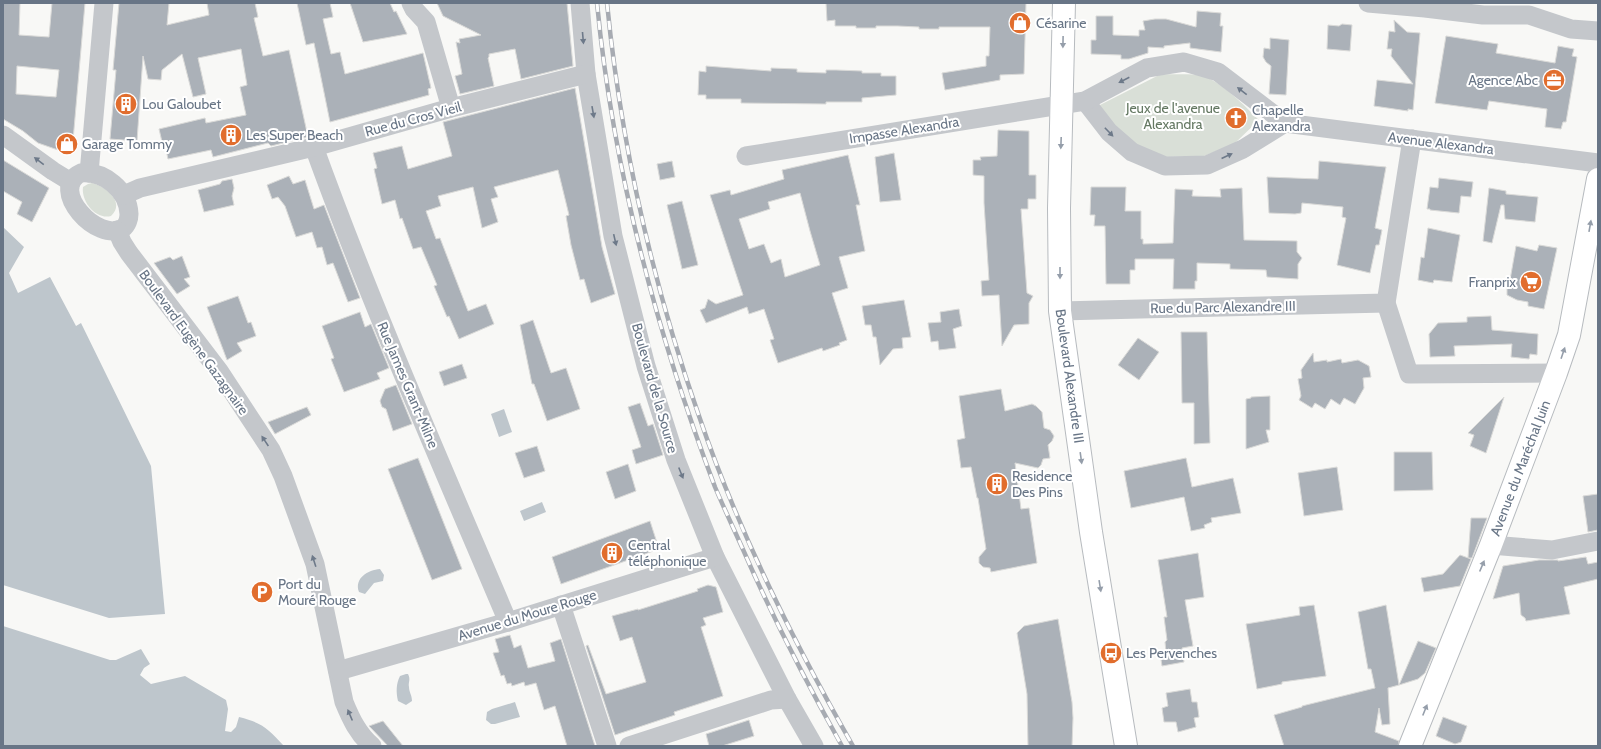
<svg xmlns="http://www.w3.org/2000/svg" width="1601" height="749" viewBox="0 0 1601 749" font-family="Cabin,sans-serif">
<style>
.green{fill:#d9dfd7}
.water{fill:#bec6cc}
.building{fill:#abb1b8;stroke:#dadad8;fill-rule:evenodd}
.lines{fill:none;stroke-linecap:round;stroke-linejoin:round}
.major-casing{stroke:#b7bbbf;stroke-width:24}
.minor{stroke:#c4c7cb;stroke-width:19}
.major{stroke:#fff;stroke-width:22}
.rail-casing{stroke:#a7abb2;stroke-width:4.5}
.rail{stroke:#fff;stroke-width:3;stroke-dasharray:9;stroke-linecap:butt}
.oneway{fill:#6d7989}
.oneway2{fill:#959eaa}
.labels{text-anchor:middle;stroke-width:4;stroke-linejoin:round;paint-order:stroke}
.poi-label{font-size:14px;fill:#687586;stroke:#fff;text-anchor:start}
.park-label{font-size:14px;fill:#647862;stroke:#fff}
.street-label{font-size:14px;fill:#687586;stroke:#fff}
</style>
<rect width="100%" height="100%" fill="#f8f8f6"/>
<g class="green">
<path d="M1161,74c13,1 30,-1 41,2 18,4 44,31 57,44l-25,24 -30,12 -40,1 -31,-14 -19,-15 -16,-22z"/>
<path d="M92,183c13,3 34,19 19,33 -15,4 -30,-14 -28,-29l5,-3z"/>
</g>
<g class="water">
<path d="M3,227l21,20 -15,26 9,20 32,-16 26,49 5,-3 70,143 14,148 -56,4 -106,-33z"/>
<path d="M504,409l8,23 -13,5 -8,-23z"/>
<path d="M542,502l4,10 -22,9 -4,-10z"/>
<path d="M380,569l4,6 -1,6 -9,2 -9,11 -6,-2c-5,-14 9,-22 21,-23z"/>
<path d="M3,626l107,34h6l25,-11 9,15 -6,4 -4,7 11,9 34,-8 41,24 2,9 -3,22 6,1 5,-5 3,-10c24,6 29,12 45,29h-281z"/>
<path d="M406,674h2c3,6 0,8 1,13 0,5 3,8 3,14l-6,4 -8,-4c-2,-9 -2,-17 2,-25z"/>
<path d="M515,702l5,15 -25,7h-4l-5,-4 1,-8 5,-3z"/>
</g>
<g class="building">
<path d="M3,3h17l-1,32 30,2 3,-34h33l-13,149 -14,-2 -20,-7 -15,-12 -20,-12zM17,66l42,4 -3,27 -40,-3z"/>
<path d="M119,3h50l-2,22 42,-10 -2,-12h48l3,14 -4,1 9,38 26,-6 19,87 -37,9 -3,-3 -55,14 -2,-7 -43,9 -3,-14 -2,1 -4,-17 46,-11 1,5 40,-8 -6,-28 7,-2 -6,-36 -43,9 8,36 -13,3 -11,-43 -20,16 -1,10 -13,-1 -5,-23 -6,85 -27,-2 6,-69h-3z"/>
<path d="M297,3h33l3,14 -10,2 8,35 9,-2 5,22 78,-21 8,35 -3,1 1,6 -99,27 -16,-79 -8,2z"/>
<path d="M350,3h40l4,9 2,-1 11,23 -44,8z"/>
<path d="M437,3h130l6,63 -52,13 -6,-30 -26,5v3l-1,1 6,28 -34,8 -5,-18 7,-2 -6,-32 4,1 -1,-4 22,-4 -38,-19z"/>
<path d="M826,3h200l-2,71 -24,1v5l-55,10 -3,-17 44,-7v-10h3l1,-29h-51v2h-20v-2l-21,-1h-22v2h-20v-2h-21v-6l-8,1z"/>
<path d="M1197,11l24,2 -1,13h3l-2,26 -31,-4v-5l-26,3v2l-16,-1v6l-19,6h-8v-4l-30,-1v-14h5v-24h17v19l26,1v-6h6l-2,-9 12,-2h11l30,8z"/>
<path d="M1394,20l13,12 13,1 -7,77 -5,-1v2l-34,-5 3,-26 36,4 -22,-28 1,-7h-5l2,-18 6,1z"/>
<path d="M1342,24l10,1 -2,26 -23,-2 1,-24 11,1z"/>
<path d="M1446,36l52,8 -2,9 59,10 3,-17 16,3 -2,7 5,1 -11,65h-3l-2,7 -16,-2 2,-18 -58,-8 -2,9 -52,-7z"/>
<path d="M1270,38l19,2 -3,55 -17,-1 2,-28 -5,-4 -3,-5 1,-9 6,1z"/>
<path d="M706,66l65,5v-3l26,1v3l29,1v-3h10l26,1v2h19v3h15v19l-34,3v4h-36v2l-85,-1v-4h-35v-4h-8l1,-24 7,1z"/>
<path d="M575,88l27,159 13,47 -24,9 -7,-24 -4,1 -9,-35 -5,-29 3,-1 -11,-45 -64,17 4,10 -7,2 7,23 -16,6 -9,-41 -35,9 3,10 -15,5 10,28 4,-1 28,73 18,-7 8,20 -35,15 -10,-23 -2,1 -13,-31 3,-1 -16,-38 -8,2 -11,-31 -2,1 -5,-19 -13,4 -8,-35 3,-1 -4,-15 29,-7 6,23 44,-13 -9,-34z"/>
<path d="M998,130l31,1v44h7v24h-8v10h-7l6,84 6,3 -4,7v21l-15,1 -12,21 -3,-51 -17,1 -1,-15 8,-1 -5,-77v-27l-11,-1v-15h8l-1,-3 17,-1z"/>
<path d="M894,153l7,47 -21,2 -5,-45z"/>
<path d="M848,155l12,50h-4l9,46 -26,6 9,31 -16,5 15,47 -8,3 1,2 -17,6 -1,-3 -44,15 -8,-23 4,-1 -10,-30 -15,5 -2,-7 -41,16 -6,-13 5,-2 3,-9 8,5 27,-9 -33,-100 20,-5 1,5 53,-16 -2,-9zM800,193l10,38 10,34 -35,12 -4,-18 -10,4 -7,-19 -15,5 -10,-30 31,-10 -2,-7z"/>
<path d="M3,160l46,28 -17,34 -15,-8 5,-12 -19,-11z"/>
<path d="M672,161l3,16 -15,3 -3,-16z"/>
<path d="M1319,161l67,6 -11,61 7,2 -3,15h-3l-6,28 -33,-8 9,-47 -4,-1 1,-10 -41,-4 -1,10 -6,1 -26,-1 -2,-36 51,2z"/>
<path d="M289,176l4,8 12,-4 9,29 10,-4 36,93 -12,4 -15,-39 -6,2 -5,-18 -5,1 -5,-16 -16,5 -11,-31 -7,-9 -6,2 -5,-14z"/>
<path d="M1439,178l34,4 -2,15 -10,-1 -2,17 -29,-3v-1h-3l3,-22 8,1z"/>
<path d="M232,179l2,9 -2,8 2,9 -30,7 -6,-22 22,-6 2,-3z"/>
<path d="M1091,187h35l-1,24h16v28h2v5l30,-1 2,-54 18,1 -1,6 29,1 -1,-8 22,-1 2,52 53,1v11l5,6 -4,6v15l-31,-2 -1,-7 -36,-1v-5l-33,-1v18h-2v8h-22l1,-30h-39v11h-5v14h-24l-1,-58h-11l1,-11h-5z"/>
<path d="M1489,188l17,3v3l32,3 -3,25 -30,-3 -1,-14h-3l-9,38 -9,-2z"/>
<path d="M682,201l16,64 -16,4 -15,-64z"/>
<path d="M1428,228l32,7 -8,47 -18,-2 -1,3 -15,-3 3,-23 3,1z"/>
<path d="M1539,245l18,3 -13,61 -16,-3v-4l-11,-2 -10,-5v-16l3,1 6,-34 21,5z"/>
<path d="M182,256l8,21 -6,2 6,7 -13,8 -23,-31 16,-6 3,3z"/>
<path d="M238,296l10,27 3,-1 5,14 -19,7 5,8 -15,9 -20,-53z"/>
<path d="M904,300l7,37 -9,1 1,10 -10,1 -13,16 -4,-28h-3l-2,-12h-6l-3,-19z"/>
<path d="M959,309l3,17 -9,3 3,19 -17,2 -1,-9 -7,1 -3,-19 13,-1 -1,-10z"/>
<path d="M360,312l5,15 6,-3 18,44 -12,5 3,6 -36,13 -13,-33 3,-1 -12,-32z"/>
<path d="M1491,316l1,14 46,4 -1,21 -7,-1 -1,5 -18,-2 1,-13 -58,2 1,10 -25,1 -1,-23 9,-11 29,-1v-5z"/>
<path d="M533,320l18,53 15,-5 14,41 -33,12 -13,-37h-2l-12,-59z"/>
<path d="M1181,332h26l3,111 -16,1v-41h-12z"/>
<path d="M1138,338l21,14 -20,28 -21,-15z"/>
<path d="M1313,353l1,9 13,-2v2l14,-3 1,4 16,-3 11,6 2,11 -8,1 1,10 -9,16 -11,-6 -4,7 -9,-6 -6,10 -10,-6 -3,5 -13,-8 2,-4 -3,-17 4,-1 -1,-8z"/>
<path d="M462,364l5,14 -23,8 -5,-14z"/>
<path d="M396,385l16,39 -19,7 -7,-22 -4,-2 -2,-6 5,-12z"/>
<path d="M1001,389l4,22 27,-7 4,2 6,6 2,16 6,2 4,6 -2,5 -4,4 2,13 -7,1 -2,6 -3,3 -23,-5 6,46 8,-1 8,55 -46,9 -1,-4 -7,-1 -4,-4v-6l7,-8 -8,-51h-1l-6,-31 -10,1 -4,-28 8,-2 -6,-42z"/>
<path d="M1270,396v34h-4l3,12 -23,7v-50l5,-1v-1z"/>
<path d="M1504,397l-18,56 -16,-7 4,-11 -6,-2z"/>
<path d="M640,403l8,23 5,-2 10,31 -27,9 -4,-14 9,-3 -13,-40z"/>
<path d="M307,407l4,8 -36,19 -7,-12z"/>
<path d="M537,446l8,25 -21,7 -9,-25z"/>
<path d="M1394,452h38l1,38 -39,1z"/>
<path d="M418,458l44,111 -30,11 -44,-111z"/>
<path d="M1186,458l6,29 41,-9 8,35 -30,5 1,4 -8,3 1,3 -14,3 -7,-34 -53,11 -7,-37z"/>
<path d="M628,464l8,27 -21,8 -9,-27z"/>
<path d="M1337,467l6,43 -39,6 -6,-43z"/>
<path d="M1598,494v36l-10,2 -5,-36z"/>
<path d="M1471,518h16l-15,40h-4z"/>
<path d="M650,521l9,28 -98,35 -9,-27z"/>
<path d="M1198,553l6,44 -19,3 8,46 -11,2 2,14 -22,4 -2,-13 6,-1 -1,-10 2,-2 -3,-23h3l-9,-57z"/>
<path d="M1460,555l11,4 -11,27 -36,6 -3,-14 22,-4z"/>
<path d="M1586,557l2,7 10,-2v17l-34,8 6,27 -44,7 -1,-3 -4,-3 -2,-22 -26,6 10,-33 36,-6h19v1z"/>
<path d="M708,585l8,2 7,25 -20,6 3,7 -5,2 22,69 -49,16 1,3 -60,20 -29,-89 2,-1 18,49 40,-12 -14,-45 -12,4 -8,-25 26,-7v1l60,-19 -1,-2z"/>
<path d="M1314,605l12,71 -44,6v2l-25,5 -11,-65 54,-9 -1,-8z"/>
<path d="M1386,605l13,80 -11,3 2,36 -8,1 -3,-17 -4,24 24,9 -1,5h-114l-10,-31 28,-8v-1l73,-18 -4,-19h-3l-10,-57z"/>
<path d="M1058,619l14,83 1,16 -1,28h-44l-1,-52 -10,-61 7,-7z"/>
<path d="M510,635l4,13 7,-3 7,23 27,-7 -5,-18 11,-4 34,107h-28l-12,-40 -11,4 -8,-27 -11,3 -1,-4 -12,4 -1,-3 -4,1 -3,-9 -3,1 -8,-23 6,-1 -4,-13z"/>
<path d="M1418,641l18,7 -11,25 -7,6 -19,6z"/>
<path d="M1190,689l2,13h5l2,15 -5,1 2,9 -18,5 -2,-10h-12l-2,-14 6,-2 -2,-13z"/>
<path d="M1443,717l24,9 -6,16 -6,2 -19,-8z"/>
<path d="M749,720l5,16 -32,10h-13l-3,-12z"/>
<path d="M383,721l20,25h-15l-19,-20z"/>
</g>
<g class="lines">
<g class="major-casing">
<g id="major">
<path d="M1064,3l-5,205 1,103 31,221 35,214"/>
<path d="M1410,746l81,-201 65,-172 13,-38 29,-156"/>
</g>
</g>
<g class="minor">
<path d="M411,3l3,6 12,13 25,86"/>
<path d="M580,3l6,71 27,162 33,130 30,94 39,97 72,142 27,47"/>
<path d="M1368,3l57,5 58,7h46l42,14 27,2"/>
<path d="M1085,101l24,31 23,20 33,14 42,-1 36,-16 42,-26"/>
<path d="M3,135l50,36 18,11"/>
<path d="M314,147c58,160 127,317 194,475"/>
<path d="M746,156l339,-55 62,-33 37,-6 34,10 67,51 313,40"/>
<path d="M81,173c23,-2 47,17 48,41 0,5 -2,11 -6,14 -25,16 -76,-39 -42,-55z"/>
<path d="M89,173l15,-170"/>
<path d="M124,195l16,-7 174,-41 137,-39 135,-34"/>
<path d="M117,230l5,12 7,11 90,118 52,79 12,26 32,88 29,138c7,17 14,32 28,44"/>
<path d="M1386,303l23,71 147,-1"/>
<path d="M1060,311l326,-8 26,-164"/>
<path d="M1491,545l61,5 46,-9"/>
<path d="M561,605l46,141"/>
<path d="M338,671l170,-49 207,-65"/>
<path d="M629,746l142,-46 16,-1"/>
</g>
<use href="#major" class="major"/>
<g class="rail-casing">
<g id="rail">
<path d="M597,3c16,166 59,328 118,484 8,19 17,38 26,58 30,69 64,135 101,201"/>
<path d="M607,3c14,141 45,279 92,413 39,115 94,225 154,330"/>
</g>
</g>
<use href="#rail" class="rail"/>
</g>
<defs><path id="oneway-solid" d="M-6-.8H1V-3.2L6.5 0L1 3.2V.8H-6Z"/></defs>
<g class="oneway">
<use href="#oneway-solid" transform="translate(583 38) rotate(85)"/>
<use href="#oneway-solid" transform="translate(1124 80) rotate(153)"/>
<use href="#oneway-solid" transform="translate(1242 91) rotate(-142)"/>
<use href="#oneway-solid" transform="translate(593 112) rotate(80)"/>
<use href="#oneway-solid" transform="translate(1109 132) rotate(46)"/>
<use href="#oneway-solid" transform="translate(1227 156) rotate(-25)"/>
<use href="#oneway-solid" transform="translate(39 161) rotate(-143)"/>
<use href="#oneway-solid" transform="translate(615 240) rotate(77)"/>
<use href="#oneway-solid" transform="translate(265 441) rotate(-124)"/>
<use href="#oneway-solid" transform="translate(681 473) rotate(68)"/>
<use href="#oneway-solid" transform="translate(314 561) rotate(-108)"/>
<use href="#oneway-solid" transform="translate(350 715) rotate(-113)"/>
</g>
<g class="oneway2">
<use href="#oneway-solid" transform="translate(1063 42) rotate(91)"/>
<use href="#oneway-solid" transform="translate(1061 143) rotate(92)"/>
<use href="#oneway-solid" transform="translate(1590 226) rotate(-80)"/>
<use href="#oneway-solid" transform="translate(1060 273) rotate(90)"/>
<use href="#oneway-solid" transform="translate(1563 353) rotate(-71)"/>
<use href="#oneway-solid" transform="translate(1081 458) rotate(82)"/>
<use href="#oneway-solid" transform="translate(1482 566) rotate(-67)"/>
<use href="#oneway-solid" transform="translate(1100 586) rotate(81)"/>
<use href="#oneway-solid" transform="translate(1425 710) rotate(-68)"/>
</g>
<defs>
<g id="shop-disc" transform="scale(1.15)"><circle r="9.5" fill="#e16d2d" stroke="#fff"/><path d="M-5-2.5h2.3a2.7 3.5 0 0 1 5.4 0H5L5.5 6h-11ZM-1.5-2.5h3a1.5 2.3 0 0 0-3 0Z" fill="#fff"/></g>
<g id="office-disc" transform="scale(1.15)"><circle r="9.5" fill="#e16d2d" stroke="#fff"/><path d="M-6-3h4V-5.5h4V-3h4V5H-6ZM-1-4.5V-3h2v-1.5ZM-6 0V1H6V0Z" fill="#fff"/></g>
<g id="building-disc" transform="scale(1.15)"><circle r="9.5" fill="#e16d2d" stroke="#fff"/><path d="M-4-6H4V6H1V3H-1V6H-4ZM-2.5-4.3h1.7v1.8h-1.7ZM.8-4.3h1.7v1.8H.8ZM-2.5-1h1.7V.8h-1.7ZM.8-1h1.7V.8H.8Z" fill="#fff"/></g>
<g id="church-disc" transform="scale(1.15)"><circle r="9.5" fill="#e16d2d" stroke="#fff"/><path d="M-1.2-6h2.4v3.5h3.3v2.4h-3.3V6h-2.4V-.1h-3.3v-2.4h3.3Z" fill="#fff"/></g>
<g id="supermarket-disc" transform="scale(1.15)"><circle r="9.5" fill="#e16d2d" stroke="#fff"/><path d="M-6-5.5h2.5l.6 2H6L4.5 2H-2.5L-4.4-4H-6ZM-1.5 3.2a1.3 1.3 0 1 0 .1 0ZM3 3.2a1.3 1.3 0 1 0 .1 0Z" fill="#fff"/></g>
<g id="parking-disc" transform="scale(1.15)"><circle r="9.5" fill="#e16d2d" stroke="#fff"/><path d="M-3.5-5.5H1a3.5 3.5 0 0 1 0 7H-1V5.5H-3.5ZM-1-3.4V-.6H.8a1.4 1.4 0 0 0 0-2.8Z" fill="#fff"/></g>
<g id="bus-disc" transform="scale(1.15)"><circle r="9.5" fill="#e16d2d" stroke="#fff"/><path d="M-5-6H5V4H4V6H2V4H-2V6H-4V4H-5ZM-3.5-4V0h7V-4ZM-3.5 1.2v1.5H-2V1.2ZM2 1.2v1.5H3.5V1.2Z" fill="#fff"/></g>
</defs>
<g fill-rule="evenodd">
<use href="#shop-disc" x="1020" y="23"/>
<use href="#office-disc" x="1554" y="80"/>
<use href="#building-disc" x="126" y="104"/>
<use href="#church-disc" x="1236" y="118"/>
<use href="#building-disc" x="231" y="135"/>
<use href="#shop-disc" x="67" y="144"/>
<use href="#supermarket-disc" x="1531" y="282"/>
<use href="#building-disc" x="997" y="484"/>
<use href="#building-disc" x="612" y="553"/>
<use href="#parking-disc" x="262" y="592"/>
<use href="#bus-disc" x="1111" y="653"/>
</g>
<g class="labels">
<g class="poi-label">
<text x="1036" y="28">Césarine</text>
<text x="1538" y="85" text-anchor="end">Agence Abc</text>
<text x="142" y="109">Lou Galoubet</text>
<text x="1252" y="115">Chapelle<tspan x="1252" dy="16">Alexandra</tspan></text>
<text x="246" y="140">Les Super Beach</text>
<text x="82" y="149">Garage Tommy</text>
<text x="1516" y="287" text-anchor="end">Franprix</text>
<text x="1012" y="481">Residence<tspan x="1012" dy="16">Des Pins</tspan></text>
<text x="628" y="550">Central<tspan x="628" dy="16">téléphonique</tspan></text>
<text x="278" y="589">Port du<tspan x="278" dy="16">Mouré Rouge</tspan></text>
<text x="1126" y="658">Les Pervenches</text>
</g>
<g class="park-label">
<text x="1173" y="113">Jeux de l'avenue<tspan x="1173" dy="16">Alexandra</tspan></text>
</g>
<g class="street-label">
<text transform="translate(413 119) rotate(-15)" y="5">Rue du Cros Vieil</text>
<text transform="translate(904 130) rotate(-9)" y="5">Impasse Alexandra</text>
<text transform="translate(1441 143) rotate(7)" y="5">Avenue Alexandra</text>
<text transform="translate(1223 307) rotate(-1)" y="5">Rue du Parc Alexandre III</text>
<text transform="translate(194 342) rotate(54)" y="5">Boulevard Eugène Gazagnaire</text>
<text transform="translate(1070 376) rotate(82)" y="5">Boulevard Alexandre III</text>
<text transform="translate(408 385) rotate(67)" y="5">Rue James Grant-Milne</text>
<text transform="translate(655 388) rotate(74)" y="5">Boulevard de la Source</text>
<text transform="translate(1520 468) rotate(-69)" y="5">Avenue du Maréchal Juin</text>
<text transform="translate(527 615) rotate(-17)" y="5">Avenue du Moure Rouge</text>
</g>
</g>
<rect width="1601" height="749" fill="none" stroke="#687586" stroke-width="8"/>
</svg>
